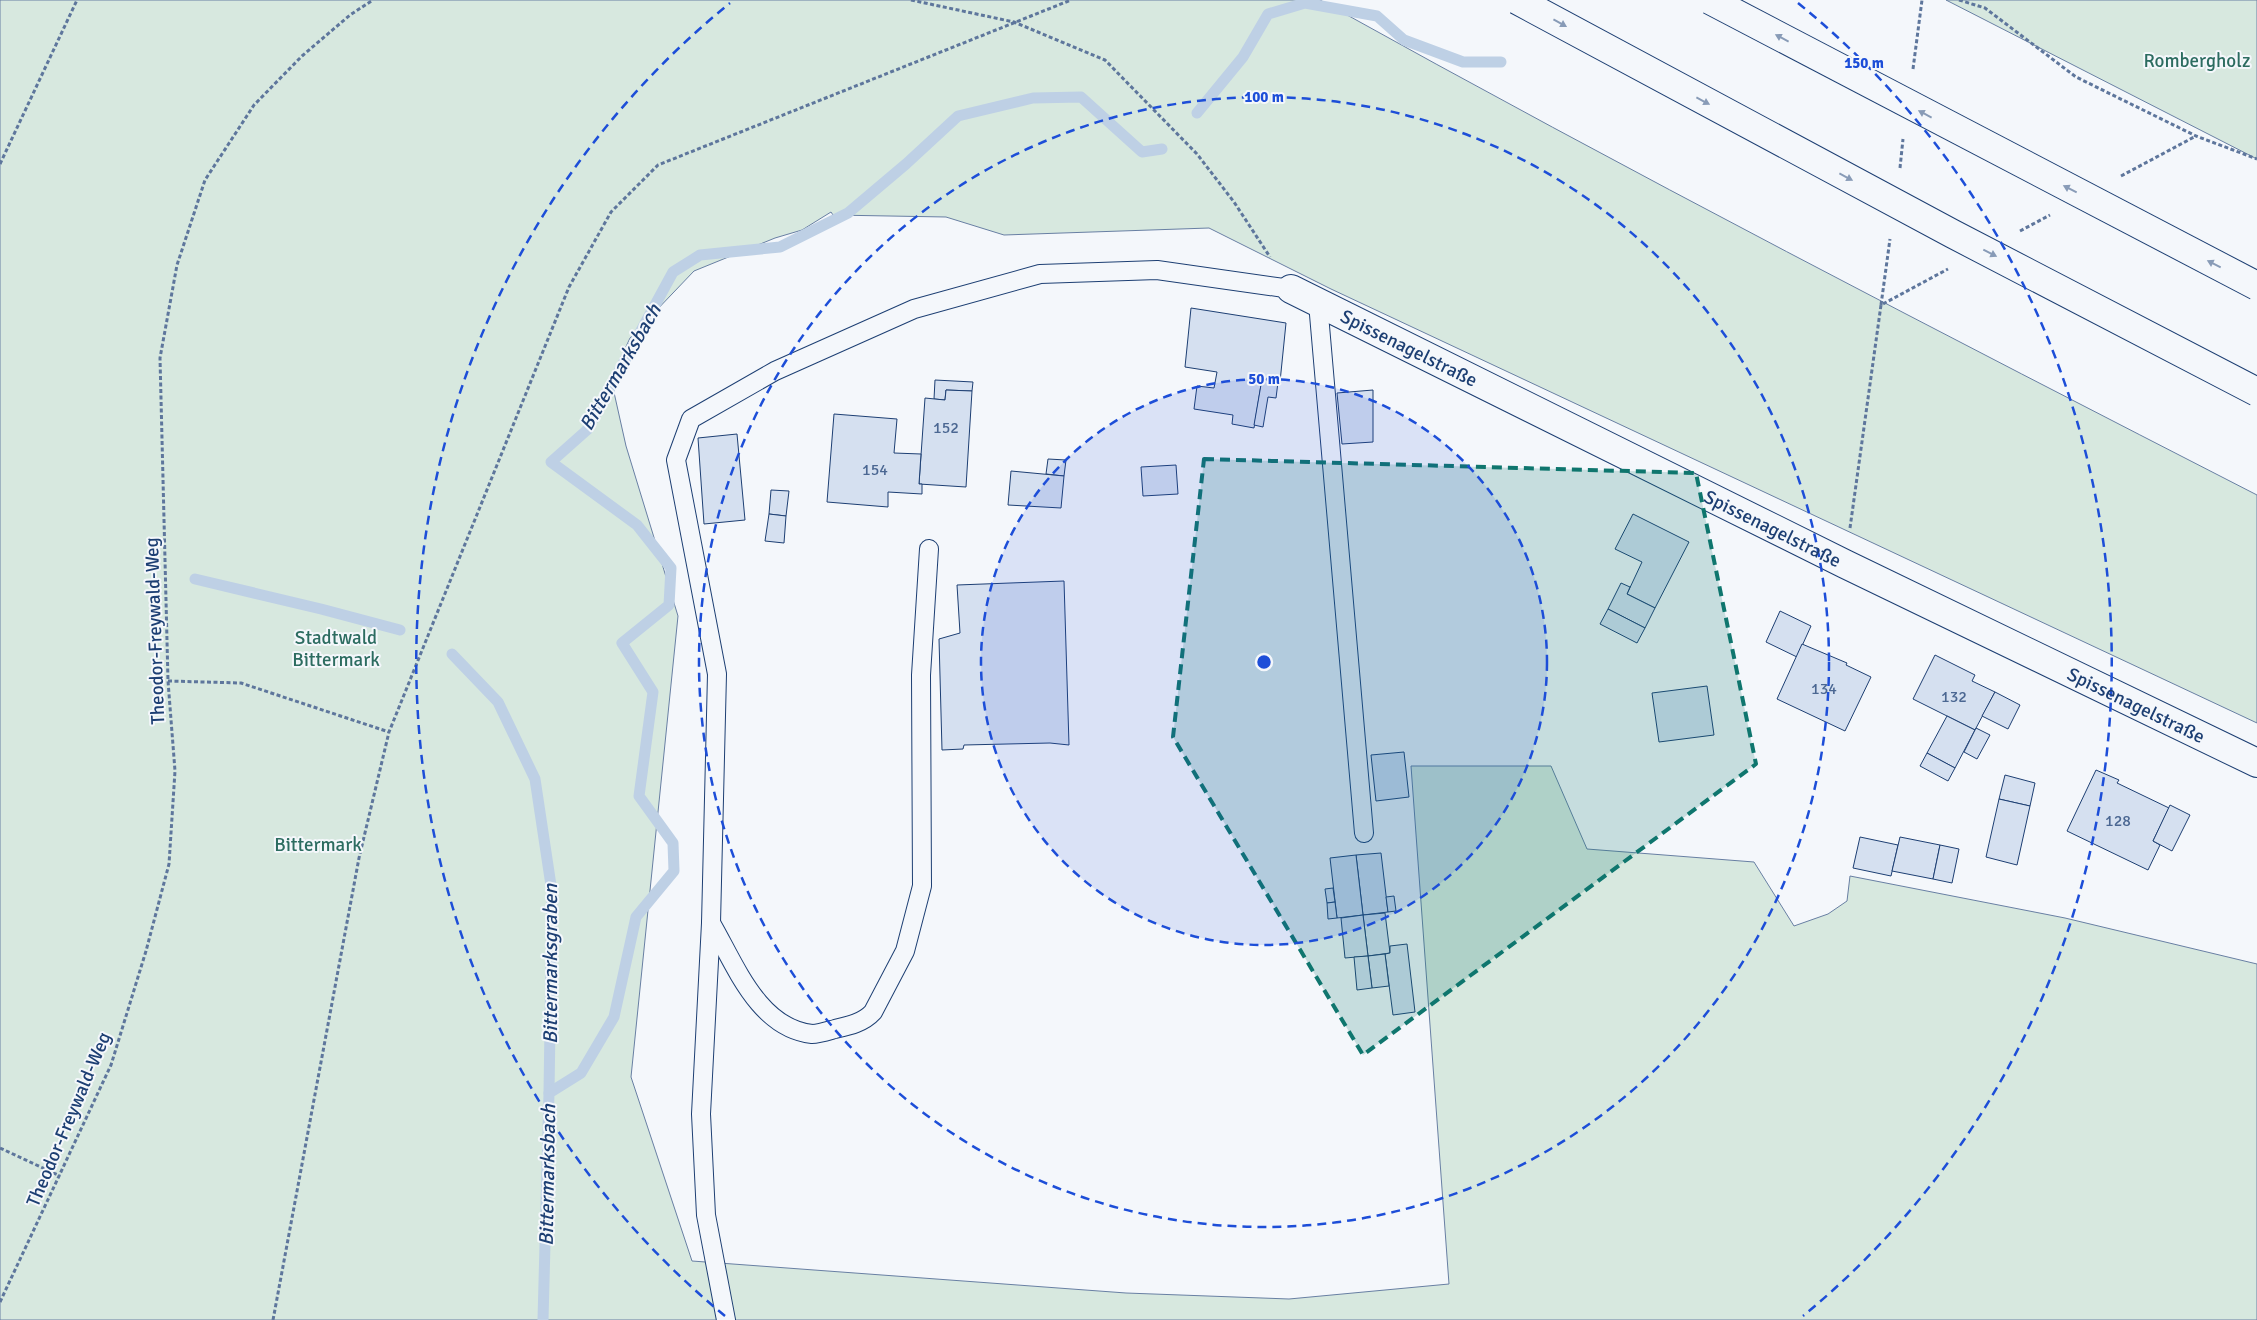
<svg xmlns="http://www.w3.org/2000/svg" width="2257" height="1320" viewBox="0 0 2257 1320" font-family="Signika,sans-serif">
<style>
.green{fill:#d7e8df;stroke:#687fa3}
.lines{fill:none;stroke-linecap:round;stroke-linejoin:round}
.stream{stroke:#bed0e5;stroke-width:11}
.building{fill:#d5e0f0;stroke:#1d3f73}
.lane-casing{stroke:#1d3f73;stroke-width:20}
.street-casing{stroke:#1d3f73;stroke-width:30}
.path{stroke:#5e769c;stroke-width:3;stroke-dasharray:4 2.5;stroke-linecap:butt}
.lane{stroke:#f4f7fb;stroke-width:18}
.street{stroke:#f4f7fb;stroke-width:28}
.highway-bridge-casing{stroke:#1d3f73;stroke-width:30;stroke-linecap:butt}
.highway-bridge{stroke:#f4f7fb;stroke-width:28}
.oneway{fill:#889bb7}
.marked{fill:#0f766e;fill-opacity:0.2;stroke:#0f766e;stroke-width:4;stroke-dasharray:10 6;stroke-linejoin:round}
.ring{fill:none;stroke:#1d4ed8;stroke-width:2.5;stroke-dasharray:9 6}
.labels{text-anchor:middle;stroke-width:4;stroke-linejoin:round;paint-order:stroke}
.number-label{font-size:16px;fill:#4b6792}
.park-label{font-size:19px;fill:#2c6c60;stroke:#f4f7fb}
.street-label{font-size:19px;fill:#1d3f73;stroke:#f4f7fb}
.water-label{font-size:20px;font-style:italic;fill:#1d3f73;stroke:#f4f7fb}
.centre{fill:#1d4ed8;stroke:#f4f7fb;stroke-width:2.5}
.ring-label{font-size:15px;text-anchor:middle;font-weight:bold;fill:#1d4ed8;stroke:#f4f7fb;stroke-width:4;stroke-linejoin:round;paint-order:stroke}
</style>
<rect width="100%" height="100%" fill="#f4f7fb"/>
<g class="green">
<path d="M0,0h1320c309,172 623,334 937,495v228l-926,-434 -122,-61 -205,7 -58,-18 -113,-2 -2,-3 -29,18 -27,8 -81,33 -64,67 -19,41 15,67 52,170 -47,461 61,184 434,32 163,6 160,-15 -38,-518h140l36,83 167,13 40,64 34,-12 19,-13 3,-25 215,42 192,46v356h-2257z"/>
<path d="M1946,0h311v159z"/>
</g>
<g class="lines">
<g class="stream">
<path d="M1197,113l46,-56 25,-43 37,-11 72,13 27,24 59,22h38"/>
<path d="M195,579l126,30 79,21"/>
<path d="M452,654l46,48 37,77 17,113 -3,201"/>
<path d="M543,1320l6,-227 32,-20 33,-56 22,-100 38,-46 -1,-28 -34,-47 14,-104 -31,-49 47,-38 2,-37 -34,-43 -86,-63 36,-32 86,-158 27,-17 80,-8 68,-34 58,-49 52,-48 75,-18 48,-1 61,55 20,-3"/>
</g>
</g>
<g class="building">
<path d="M1191,308l95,15 -6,59 -18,-3 -8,49 -22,-4 1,-9 -39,-6 3,-23 17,2 3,-16 -32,-5z"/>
<path d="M1262,379l16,3 -2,16 -8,-1 -5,30 -9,-2z"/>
<path d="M935,380l38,2 -1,9 -26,-1 -1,10 -11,-1z"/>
<path d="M946,390l26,1 -6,96 -47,-3 6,-86 20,2z"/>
<path d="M1373,390v52l-31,2 -5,-51z"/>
<path d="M834,414l63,5 -3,34 27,1 -2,30h3v10l-34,-2v15l-61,-5z"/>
<path d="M737,434l8,86 -41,4 -6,-86z"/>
<path d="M1048,459l18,1 -2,16 -18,-2z"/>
<path d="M1176,465l2,29 -35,2 -2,-29z"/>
<path d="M1011,471l53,5 -3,32 -53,-3z"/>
<path d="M771,490l18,1 -3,25 -17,-2z"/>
<path d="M769,514l17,2 -2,27 -19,-2z"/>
<path d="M1633,514l56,28 -34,66 -28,-14 15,-32 -27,-13z"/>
<path d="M1064,581l5,164 -19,-2 -86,2 -1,4 -21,1 -3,-111 21,-6 -3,-48z"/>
<path d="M1621,583l9,4 -3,7 28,14 -10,20 -37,-19z"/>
<path d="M1608,609l37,19 -8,15 -37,-19z"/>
<path d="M1780,611l31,15 -14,31 -31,-15z"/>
<path d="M1802,644l45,19 -1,2 25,12 -26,54 -68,-32z"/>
<path d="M1935,655l40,20 -3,6 23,11 -20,38 -62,-31z"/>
<path d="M1707,686l7,49 -55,7 -7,-49z"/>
<path d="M1995,692l25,13 -12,24 -26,-13z"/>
<path d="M1947,716l28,14 -20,38 -28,-15z"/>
<path d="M1976,728l14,7 -13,24 -13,-7z"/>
<path d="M1404,752l5,45 -33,4 -5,-46z"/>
<path d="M1927,753l28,15 -7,13 -28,-15z"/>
<path d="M2096,770l23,10 -2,3 52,25 -16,33 7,4 -12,25 -81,-39z"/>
<path d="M2005,775l30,8 -5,23 -31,-7z"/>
<path d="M1999,799l31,7 -13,59 -31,-8z"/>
<path d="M2170,805l20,10 -18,36 -19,-10z"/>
<path d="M1860,837l38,8 -7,31 -38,-8z"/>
<path d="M1900,837l40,8 -7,34 -41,-8z"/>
<path d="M1940,845l19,4 -7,34 -19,-4z"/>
<path d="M1381,853l7,59 -25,3 -7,-60z"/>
<path d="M1356,855l7,60 -26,3 -7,-60z"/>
<path d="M1333,888l2,14 -8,1 -2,-14z"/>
<path d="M1394,896l2,15 -8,1 -2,-15z"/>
<path d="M1335,902l2,16 -9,1 -1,-16z"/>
<path d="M1385,913l5,40 -22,3 -5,-41z"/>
<path d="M1363,915l5,41 -23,2 -4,-40z"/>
<path d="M1407,944l8,68 -22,3 -8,-61 5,-1v-7z"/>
<path d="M1385,954l4,32 -17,2 -4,-32z"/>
<path d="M1368,956l4,32 -15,2 -3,-33z"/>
</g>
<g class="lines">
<g class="lane-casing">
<g id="lane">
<path d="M1318,303l46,530"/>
<path d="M711,923c24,41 47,105 101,111 7,0 16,-3 23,-5 13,-3 28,-6 38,-17l32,-61 17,-65 -1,-211 8,-126"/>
<path d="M726,1320l-20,-105 -5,-101 10,-191 6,-249 -41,-214 15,-41 84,-48 139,-62 126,-35 117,-4 134,19"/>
</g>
</g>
<g class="street-casing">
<g id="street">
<path id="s1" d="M1291,289l554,275 412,199"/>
</g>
</g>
<g class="path">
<path d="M911,0l103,22 91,38 92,94 37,48 36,55"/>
<path d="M1959,0l26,8 91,69 120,59 61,23"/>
<path d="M1913,69l9,-69"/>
<path d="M0,164l77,-164"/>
<path d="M1900,168l3,-29"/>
<path d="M2121,176l75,-40"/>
<path d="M2020,231l30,-16"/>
<path d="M1881,305l9,-66"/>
<path d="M1850,528l31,-223 67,-36"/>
<path d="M168,681l73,2 148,49"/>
<path d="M0,1148l60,28"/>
<path d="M0,1302l111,-237 35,-114 23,-87 6,-93 -7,-90 -8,-323 17,-93 28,-85 49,-75 48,-49 48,-41 23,-15"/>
<path d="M273,1320l86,-462 30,-126 180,-445 42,-75 47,-47 413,-165"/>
</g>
<use href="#lane" class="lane"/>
<use href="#street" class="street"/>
<g class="highway-bridge-casing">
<g id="highway-bridge">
<path d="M1517,0l436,234 304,158"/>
<path d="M1710,0l547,286"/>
</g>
</g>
<use href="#highway-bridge" class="highway-bridge"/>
</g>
<defs><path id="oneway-solid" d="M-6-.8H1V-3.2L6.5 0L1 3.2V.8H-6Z" transform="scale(1.25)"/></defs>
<g class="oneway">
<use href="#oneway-solid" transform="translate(1560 23) rotate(29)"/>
<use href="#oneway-solid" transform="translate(1782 38) rotate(-152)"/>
<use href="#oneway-solid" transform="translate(1703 101) rotate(28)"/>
<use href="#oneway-solid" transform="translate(1925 114) rotate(-152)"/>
<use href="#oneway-solid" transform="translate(1846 177) rotate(28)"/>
<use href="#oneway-solid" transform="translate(2070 189) rotate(-153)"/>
<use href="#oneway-solid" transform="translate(1990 253) rotate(27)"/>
<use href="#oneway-solid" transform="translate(2214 264) rotate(-153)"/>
</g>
<path class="marked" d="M1204,459l492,14 60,291 -393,291 -190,-318z"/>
<circle cx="1264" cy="662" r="283" fill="#1d4ed8" fill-opacity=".12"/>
<g class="ring">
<circle cx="1264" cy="662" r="283"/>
<circle cx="1264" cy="662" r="565"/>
<path d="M725 1316A848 848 0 0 1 730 3M1798 3A848 848 0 0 1 1803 1316"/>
</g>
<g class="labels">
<g class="number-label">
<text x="946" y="433">152</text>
<text x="875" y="475">154</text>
<text x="1824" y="694">134</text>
<text x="1954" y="702">132</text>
<text x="2118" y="826">128</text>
</g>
<g class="park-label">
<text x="2197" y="67">Rombergholz</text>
<text x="336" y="644">Stadtwald<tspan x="336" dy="22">Bittermark</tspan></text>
<text x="318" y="851">Bittermark</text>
</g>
<g class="street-label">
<text dy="7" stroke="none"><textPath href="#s1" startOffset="132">Spissenagelstraße</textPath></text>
<text dy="7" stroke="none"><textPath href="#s1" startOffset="538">Spissenagelstraße</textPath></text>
<text transform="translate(154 631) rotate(-92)" y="7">Theodor-Freywald-Weg</text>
<text dy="7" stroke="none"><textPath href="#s1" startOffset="942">Spissenagelstraße</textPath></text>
<text transform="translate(68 1119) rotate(-67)" y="7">Theodor-Freywald-Weg</text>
</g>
<g class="water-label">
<text transform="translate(620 367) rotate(-60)" y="7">Bittermarksbach</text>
<text transform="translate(550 964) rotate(-90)" y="7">Bittermarksgraben</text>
<text transform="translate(547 1175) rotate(-89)" y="7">Bittermarksbach</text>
</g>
</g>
<circle cx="1264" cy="662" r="8" class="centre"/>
<g class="ring-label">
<text x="1864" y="68">150 m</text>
<text x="1264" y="102">100 m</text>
<text x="1264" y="384">50 m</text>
</g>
</svg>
